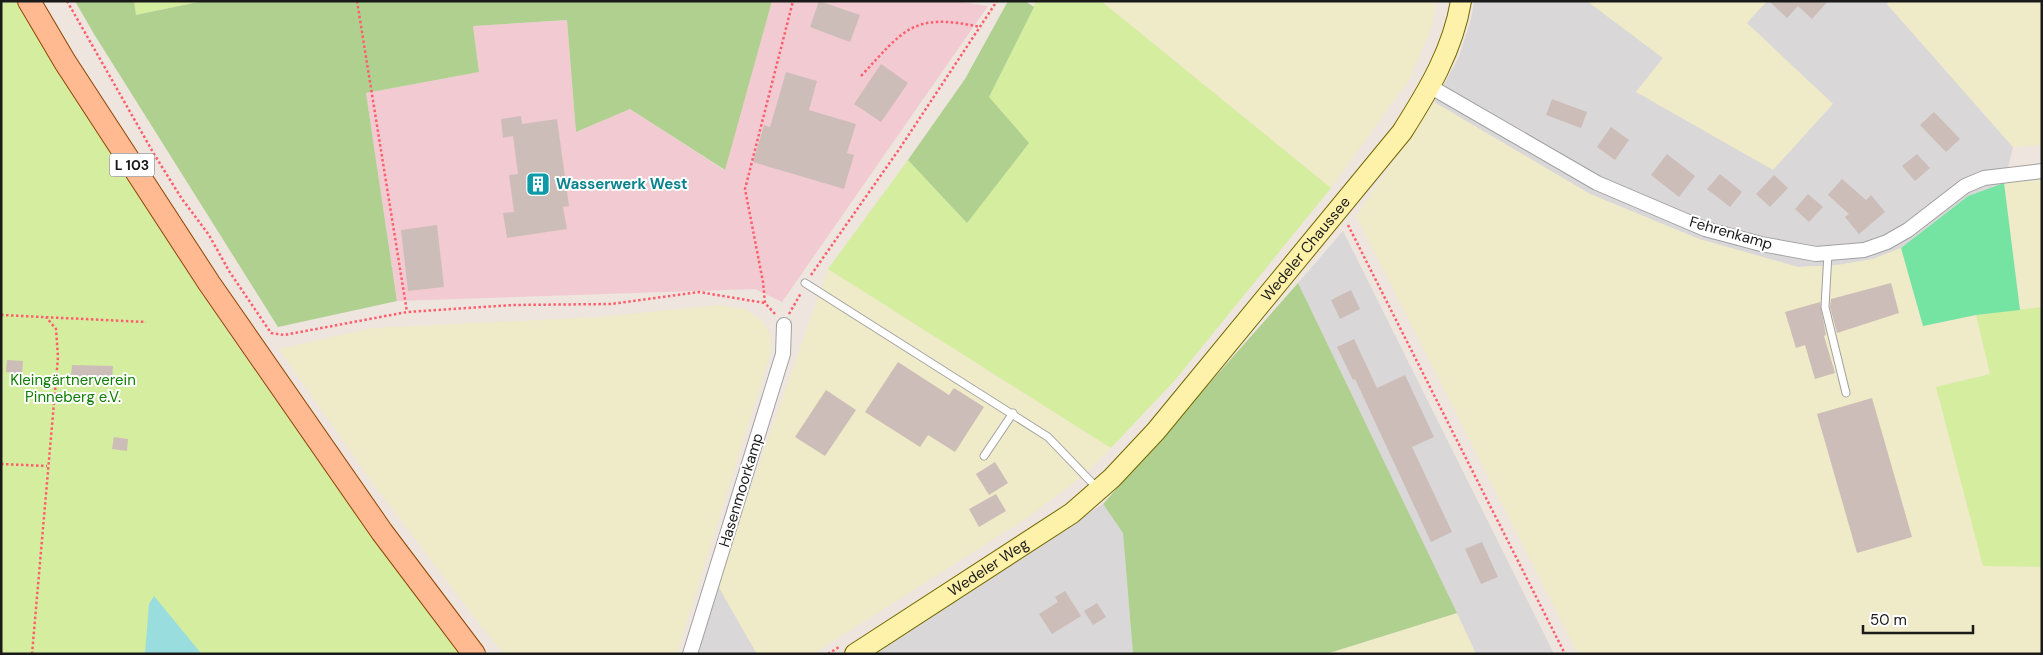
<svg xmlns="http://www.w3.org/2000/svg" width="2043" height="655" viewBox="0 0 2043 655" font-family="'DM Sans',sans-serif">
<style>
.residential{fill:#d9d7d7}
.commercial{fill:#f1cbd1}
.farmland{fill:#efeac7}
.grass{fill:#d5ed9f}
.forest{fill:#afd08f}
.pitch{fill:#75e4a3}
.water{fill:#9adddf}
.building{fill:#cdbdb8}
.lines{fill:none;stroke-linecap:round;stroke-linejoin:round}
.lane-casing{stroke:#a1a1a1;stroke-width:9}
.street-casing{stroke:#a1a1a1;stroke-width:16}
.secondary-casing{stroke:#736800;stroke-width:22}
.primary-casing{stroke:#914400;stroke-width:24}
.path{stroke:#ff5e6d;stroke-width:2.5;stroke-dasharray:2.5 2.5;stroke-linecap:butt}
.lane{stroke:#fff;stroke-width:7}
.street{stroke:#fff;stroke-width:14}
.secondary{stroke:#fef2ab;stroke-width:20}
.primary{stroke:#ffba92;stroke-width:22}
.labels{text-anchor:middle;stroke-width:4;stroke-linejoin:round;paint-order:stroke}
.shield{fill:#fff;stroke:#5f5f5f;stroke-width:1}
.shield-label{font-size:14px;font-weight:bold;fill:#1a1a1a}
.culture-label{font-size:15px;font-weight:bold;fill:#0d838f;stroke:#fff;text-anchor:start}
.street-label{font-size:15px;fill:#1a1a1a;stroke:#fff}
.park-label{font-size:15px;fill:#117e03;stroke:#fff}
</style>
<rect width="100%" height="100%" fill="#ede5de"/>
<g class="residential">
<path d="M1474,1h113l76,57 -27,34 197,12 -87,-81 21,-22h122l-2,3 126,143 -9,36 -36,13 -67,52 -28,11 -35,6 -40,2 -99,-28 -109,-45 -156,-92 25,-45 12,-38z"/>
<path d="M1343,231l211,423h-78l-178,-371z"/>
<path d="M1103,504l20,29 10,121h-258z"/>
<path d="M717,584l40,70h-63z"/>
</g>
<path class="commercial" d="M772,1h182l34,5 -206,296 -27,-13 -358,12 -31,-208 113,-21 -6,-46 94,-6 9,112 54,-23 94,61z"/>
<g class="farmland">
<path d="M1101,1h334l-3,25 -23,54 -78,108z"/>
<path d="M1587,1h180l-20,22 86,81 -60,66 -137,-78 27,-34z"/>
<path d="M1889,1h153v144l-29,2 -126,-143z"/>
<path d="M1434,102l156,92 109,45 99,28 40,-2 35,-6 28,-11 22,78 53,-11 14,59 -54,13 47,179 59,1v87h-464l-222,-438z"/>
<path d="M2042,180v127l-22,3 -16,-127z"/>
<path d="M828,269l283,179 -27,27 -57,43 -214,136h-56l-40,-70z"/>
<path d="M720,305l27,5 16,12 8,15 -1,18 -93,299h-173l-30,-37 -105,-139 -90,-129 93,-21 227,-11z"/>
<path d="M1457,613l19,41h-150z"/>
</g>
<g class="grass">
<path d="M1,1h18c60,100 121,200 186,297 82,122 171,239 260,356h-464z"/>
<path d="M134,1h69l-67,14z"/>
<path d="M1036,1h65l230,187 -155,191 -65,69 -283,-179 80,-109 59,63 22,-126z"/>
<path d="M2042,307v260l-59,-1 -47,-179 54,-13 -14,-59z"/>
</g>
<g class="forest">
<path d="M75,1h59l2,14 67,-14h569l-47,169 -95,-61 -54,23 -9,-112 -94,6 6,46 -113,21 31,208 -119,26 -184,-293z"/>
<path d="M1008,1h17l9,6 -45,90 40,46 -62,80 -59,-63 57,-81z"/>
<path d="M1298,283l159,330 -131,41h-193l-10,-121 -20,-29z"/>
</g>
<path class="pitch" d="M2004,183l16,127 -44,5 -53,11 -22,-78 67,-52z"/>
<path class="water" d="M154,596l46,56v2h-55l4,-50z"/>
<g class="building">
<path d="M819,1l41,14 -10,27 -40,-15z"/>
<path d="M1769,1h59l-16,18 -14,-13 -11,12z"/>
<path d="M881,64l27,19 -27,39 -27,-18z"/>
<path d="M786,72l31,9 -8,29 47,14 -9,29 7,2 -10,34 -91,-27 11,-37 6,2z"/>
<path d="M1552,99l35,13 -6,16 -35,-13z"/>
<path d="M1934,112l26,27 -14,13 -26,-27z"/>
<path d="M521,116l1,8 35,-5 12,87 -6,1 4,22 -60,9 -4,-25 11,-1 -5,-37 9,-1 -5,-38 -10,2 -2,-19z"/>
<path d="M1611,127l18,13 -14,20 -18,-13z"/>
<path d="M1667,154l28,22 -16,21 -28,-22z"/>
<path d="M1917,154l13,14 -15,13 -13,-15z"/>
<path d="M1720,174l22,18 -12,15 -23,-18z"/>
<path d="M1774,175l14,13 -18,19 -14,-13z"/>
<path d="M1842,179l24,21 5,-5 14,17 -26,22 -14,-17 4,-3 -21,-19z"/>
<path d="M1808,194l15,13 -14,15 -14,-13z"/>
<path d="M437,225l7,62 -36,4 -7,-61z"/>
<path d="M1891,283l8,30 -62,20 -7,-26 1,-8z"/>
<path d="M1351,290l9,19 -20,10 -9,-19z"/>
<path d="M1820,302l6,33 -2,1 11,37 -20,6 -10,-34 -9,3 -11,-36z"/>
<path d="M1354,339l23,49 28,-13 29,62 -22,10 40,85 -21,10 -76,-163 -2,1 -16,-33z"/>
<path d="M7,360l16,1 -1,13 -16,-2z"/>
<path d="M898,362l51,33 5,-7 30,19 -29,45 -27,-17 -8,12 -55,-35z"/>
<path d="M72,365l41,1 -1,14 -41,-4z"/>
<path d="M826,390l30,20 -31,46 -30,-19z"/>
<path d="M1872,398l40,139 -55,16 -40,-139z"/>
<path d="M114,437l14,2 -1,12 -15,-2z"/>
<path d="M995,462l13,21 -19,12 -13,-21z"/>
<path d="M996,494l10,17 -27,16 -10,-18z"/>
<path d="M1482,542l16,35 -17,7 -16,-35z"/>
<path d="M1065,591l16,25 -29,18 -13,-20 19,-12 -3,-5z"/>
<path d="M1097,603l9,14 -13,8 -9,-14z"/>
</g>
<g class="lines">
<g class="lane-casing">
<g id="lane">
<path d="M1828,253l-3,54 21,86"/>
<path d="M805,283l243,154 50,52"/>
<path d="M984,456l29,-43"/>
</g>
</g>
<g class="street-casing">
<g id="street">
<path d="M1431,87l166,96 108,46 56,15 55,10 48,-4 23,-8 21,-12 57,-44 19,-8 58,-7"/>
<path d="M690,654l93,-300 1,-29"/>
</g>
</g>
<g class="secondary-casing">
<g id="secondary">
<path id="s1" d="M855,654l217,-141 40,-35 44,-47 246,-299c26,-41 51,-82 59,-131"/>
</g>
</g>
<g class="primary-casing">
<path id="primary" d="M29,1l36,61 144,221 173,249 92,122"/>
</g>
<g class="path">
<path d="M67,1l87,153 28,45 27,36 20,36 42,62 13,2 123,-23 106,-7 98,-1 88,-12 66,11"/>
<path d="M357,1l50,311"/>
<path d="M861,76c43,-46 51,-64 119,-49"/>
<path d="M1348,225l217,429"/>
<path d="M811,275l89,-127 97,-147"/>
<path d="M775,314l-10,-11 -2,-21 -18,-93 48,-188"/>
<path d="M789,314l12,-21"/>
<path d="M1,315l145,7"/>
<path d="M1,464l46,2"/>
<path d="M32,654l26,-297 -2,-28 -10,-12"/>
<path d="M828,654l11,-7"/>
</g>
<use href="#lane" class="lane"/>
<use href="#street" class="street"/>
<use href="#secondary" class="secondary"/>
<use href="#primary" class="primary"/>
</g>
<defs>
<g id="building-square" transform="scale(1.25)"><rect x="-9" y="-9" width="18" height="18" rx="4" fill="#0f9aa8" stroke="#fff"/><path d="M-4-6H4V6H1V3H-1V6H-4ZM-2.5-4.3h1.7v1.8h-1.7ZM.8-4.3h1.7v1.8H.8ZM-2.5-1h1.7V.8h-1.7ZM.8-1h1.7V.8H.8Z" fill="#fff"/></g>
</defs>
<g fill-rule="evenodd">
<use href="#building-square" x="538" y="184"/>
</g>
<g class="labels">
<rect class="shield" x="109.5" y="153.5" width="45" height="23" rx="4"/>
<g class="shield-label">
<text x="132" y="170">L 103</text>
</g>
<g class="culture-label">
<text x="556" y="189">Wasserwerk West</text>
</g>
<g class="street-label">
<text transform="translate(1731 233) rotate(16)" y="5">Fehrenkamp</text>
<text dy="5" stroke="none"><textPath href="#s1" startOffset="612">Wedeler Chaussee</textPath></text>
<text transform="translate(741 490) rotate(-73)" y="5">Hasenmoorkamp</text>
<text dy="5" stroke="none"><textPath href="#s1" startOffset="159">Wedeler Weg</textPath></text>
</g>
<g class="park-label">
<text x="73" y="385">Kleingärtnerverein<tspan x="73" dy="17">Pinneberg e.V.</tspan></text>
</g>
</g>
<rect width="2043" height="655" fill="none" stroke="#1a1a1a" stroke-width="5"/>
<path d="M1863 625v8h110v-8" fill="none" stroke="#1a1a1a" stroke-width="2.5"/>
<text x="1870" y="625" font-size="15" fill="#1a1a1a" stroke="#ffffff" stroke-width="4" paint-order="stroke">50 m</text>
</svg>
